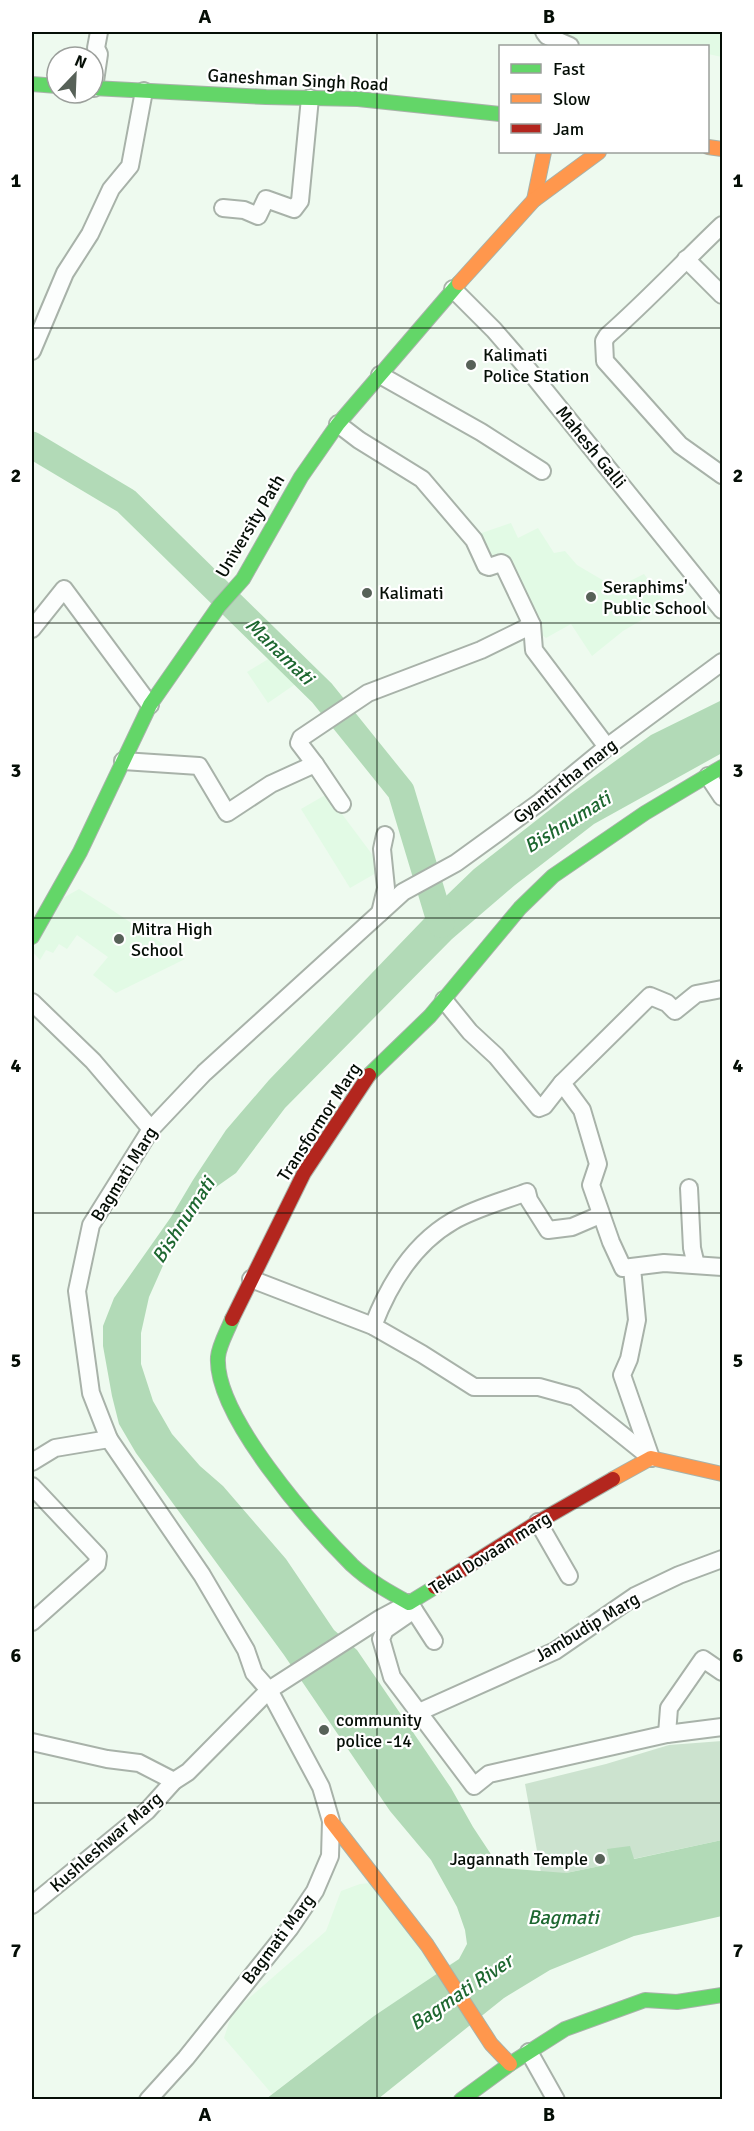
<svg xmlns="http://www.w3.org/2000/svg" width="754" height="2131" viewBox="0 0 754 2131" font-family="Signika,sans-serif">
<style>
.built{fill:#e2fae5}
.green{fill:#cce3cf}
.water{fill:#b2dab7}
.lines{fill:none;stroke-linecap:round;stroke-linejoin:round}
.river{stroke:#b2dab7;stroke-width:27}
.street-casing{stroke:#a8b2a9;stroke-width:20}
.fast-casing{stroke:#a8b2a9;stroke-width:16}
.slow-casing{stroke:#a8b2a9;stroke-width:16}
.jam-casing{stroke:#a8b2a9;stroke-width:16}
.street{stroke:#fcfefd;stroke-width:16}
.fast{stroke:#63d668;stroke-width:14}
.slow{stroke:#ff974d;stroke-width:14}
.jam{stroke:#b3261e;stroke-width:14}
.grid{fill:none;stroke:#050e06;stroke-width:1.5;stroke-opacity:0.55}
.poi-dot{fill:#576158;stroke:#fff;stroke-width:2}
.labels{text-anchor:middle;stroke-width:4.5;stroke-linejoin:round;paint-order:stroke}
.street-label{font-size:18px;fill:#050e06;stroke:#fff}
.poi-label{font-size:18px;fill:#050e06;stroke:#fff;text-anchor:start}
.water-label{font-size:20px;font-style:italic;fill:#1d6730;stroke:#fff}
.neatline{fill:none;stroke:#050e06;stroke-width:2}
.grid-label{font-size:20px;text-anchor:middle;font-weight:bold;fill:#050e06}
</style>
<rect width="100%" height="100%" fill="#eefaef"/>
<g class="built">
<path d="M559,32h163v25l-14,-3v-8h-128v-2z"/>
<path d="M511,523l7,15 20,-10 16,25 11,-2 12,14 39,23 28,-14 23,31 -44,26 -31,25 -21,-32 -25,14 -9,-7 -31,-70 -17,4 -16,-29z"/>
<path d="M283,650l24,26 -39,27 -21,-31z"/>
<path d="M327,794l56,75 -33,19 -49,-79z"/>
<path d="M79,889l30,19 76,51 -69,34 -23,-18 15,-18 -31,-22 -10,14 -8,-5 -6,9 -7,-3 -6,10 -8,-9 24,-49z"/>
<path d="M370,1883l70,85 15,-6 -81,54 -102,78 -48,-56 8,-25 94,-82 15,-40 19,-7z"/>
</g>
<path class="green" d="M722,1741v99l-89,19 -25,-10 2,15 -44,9h-25l-16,-89 81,-20 63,-19z"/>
<path class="water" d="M722,700v53l-128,71 -79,61 -63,54 -167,169 -49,65 -27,19 -20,29 -24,40 -16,36 -8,36v31l12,37 19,33 28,32 23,20 63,73 48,71 23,20 94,138 22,39 27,41 66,5 44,-9 -3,-15 23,-3 4,13 88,-19v76l-88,20 -84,34 -46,28 -126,101h-112l108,-83 85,-57 8,-15 -2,-14 -8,-23 -26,-47 -41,-49 -106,-156 -148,-202 -17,-29 -7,-28 -9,-50v-20l11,-28 57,-81 22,-37 33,-50 43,-50 178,-185 27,-26 96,-75 81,-59z"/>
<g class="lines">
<path class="river" d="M32,445l94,56 196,192 79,98 40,133"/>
<g class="street-casing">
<g id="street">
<path d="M544,32l3,4 23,10"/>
<path d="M94,88l5,-34 -3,-6 3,-16"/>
<path d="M223,208l21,2 14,6 8,-17 28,10 6,-8 10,-103"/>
<path d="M722,225c-39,37 -75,76 -115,111l-3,5 1,20 75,84 42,30"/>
<path d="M686,259l36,36"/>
<path d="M453,289l41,41 33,38 195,242"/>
<path d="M32,351l33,-78 25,-39 21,-45 19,-23 14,-75"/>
<path d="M380,375l101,57 61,39"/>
<path d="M338,424l21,16 63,39 52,61 12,26 3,1 12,-4 2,1 29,61 2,25 73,97"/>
<path d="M32,629l32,-40 86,116"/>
<path d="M123,761l76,5 28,47 44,-29 44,-20 -16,-21 2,-5 67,-45 113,-43 51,-25"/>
<path d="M315,764l27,40"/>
<path d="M708,776l14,21"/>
<path d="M380,913l6,-25 -4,-39 3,-14"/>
<path d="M722,989l-26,5 -21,17 -8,-8 -17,-7 -88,87 20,27 16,54 -7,21 20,57 12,26 41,-5 58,4"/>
<path d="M444,1000l26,32 26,24 43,52 5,-2 18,-23"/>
<path d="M32,1002l61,59 58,68"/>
<path d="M689,1188l3,60 4,17"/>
<path d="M632,1268l5,52 -8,39 -7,16 29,83"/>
<path d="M251,1279l122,47 49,28 52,33h65l36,10 76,61"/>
<path d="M373,1326c16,-42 40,-82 80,-105 23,-13 50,-20 74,-29l2,8 19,30 24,-3 28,-12"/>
<path d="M32,1462l23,-14 54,-9"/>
<path d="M32,1486l66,70 -1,8 -65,58"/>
<path d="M538,1522l31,54"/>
<path d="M414,1610l20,31"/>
<path d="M419,1712l136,-61 80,-55 44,-21 43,-16"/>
<path d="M667,1734l2,-26 34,-49 19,13"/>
<path d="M32,1742l75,17 32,4 35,18"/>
<path d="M32,1905l115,-94 27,-30 14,-9 81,-82 112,-72 28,-15 5,7 -29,20 -4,9 11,38 82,109 15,-12 178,-40 55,-7"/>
<path d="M529,2052l27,48"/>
<path d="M148,2100l38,-42 104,-130 25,-37 15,-35 1,-35 -10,-34 -52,-97 -15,-17 -8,-23 -44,-75 -93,-136 -18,-46 -14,-102 14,-66 60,-96 53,-56 199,-181 53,-29 84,-61 67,-55 115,-85"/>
</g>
</g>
<g class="fast-casing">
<g id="fast">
<path d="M32,84l25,2"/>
<path d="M93,88l173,9 92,2 142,15"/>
<path d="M32,937l48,-85 70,-147 69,-99 24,-27 58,-102 37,-53 121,-141"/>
<path d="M369,1075l61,-59 90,-108 33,-32 92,-63 77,-46"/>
<path d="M232,1319c-4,11 -13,26 -14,38 -4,58 94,168 134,208 17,16 37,27 57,38l26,-16"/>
<path d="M461,2100l49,-36 55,-35 80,-29 32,2 45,-7"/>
</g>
</g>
<g class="slow-casing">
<g id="slow">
<path d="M708,147l14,2"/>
<path d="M534,200l10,-48"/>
<path d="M459,283l75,-83 65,-48"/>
<path d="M613,1479l38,-21 71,16"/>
<path d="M331,1821l96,124 64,99 19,20"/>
</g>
</g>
<g class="jam-casing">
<g id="jam">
<path d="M232,1319l72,-146 65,-98"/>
<path d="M435,1587l103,-65 75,-43"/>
</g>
</g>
<use href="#street" class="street"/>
<use href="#fast" class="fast"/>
<use href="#slow" class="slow"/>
<use href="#jam" class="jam"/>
</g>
<path class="grid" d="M377,32v2068M32,328h690M32,623h690M32,918h690M32,1213h690M32,1508h690M32,1803h690"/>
<g class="poi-dot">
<circle cx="471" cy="365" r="6"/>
<circle cx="367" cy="593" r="6"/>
<circle cx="591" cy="597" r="6"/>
<circle cx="119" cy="939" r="6"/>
<circle cx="324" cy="1730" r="6"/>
<circle cx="600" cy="1859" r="6"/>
</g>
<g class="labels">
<g class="street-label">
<text transform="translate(298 80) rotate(3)" y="6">Ganeshman Singh Road</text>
<text transform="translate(591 447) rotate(51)" y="6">Mahesh Galli</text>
<text transform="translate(250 526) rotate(-59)" y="6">University Path</text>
<text transform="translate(565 781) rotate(-38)" y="6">Gyantirtha marg</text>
<text transform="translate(319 1122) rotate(-57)" y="6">Transformor Marg</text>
<text transform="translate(124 1174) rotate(-58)" y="6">Bagmati Marg</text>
<text transform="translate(490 1553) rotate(-32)" y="6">Teku Dovaan marg</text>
<text transform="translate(587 1627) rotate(-31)" y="6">Jambudip Marg</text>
<text transform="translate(106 1842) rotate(-41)" y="6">Kushleshwar Marg</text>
<text transform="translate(278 1939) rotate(-53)" y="6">Bagmati Marg</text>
</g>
<g class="poi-label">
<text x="483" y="361">Kalimati<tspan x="483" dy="21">Police Station</tspan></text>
<text x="603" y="593">Seraphims'<tspan x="603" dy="21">Public School</tspan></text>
<text x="379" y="599">Kalimati</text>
<text x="131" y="935">Mitra High<tspan x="131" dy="21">School</tspan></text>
<text x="336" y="1726">community<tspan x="336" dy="21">police -14</tspan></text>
<text x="588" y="1865" text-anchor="end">Jagannath Temple</text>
</g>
<g class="water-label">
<text transform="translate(280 651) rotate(44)" y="7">Manamati</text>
<text transform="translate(567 822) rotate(-32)" y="7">Bishnumati</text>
<text transform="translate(183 1220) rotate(-57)" y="7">Bishnumati</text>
<text x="563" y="1924">Bagmati</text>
<text transform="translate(461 1992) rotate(-34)" y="7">Bagmati River</text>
</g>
</g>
<rect width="754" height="2131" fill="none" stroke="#ffffff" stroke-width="66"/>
<rect x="499" y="45" width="210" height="108" fill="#ffffff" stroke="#9b9f9b" stroke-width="1.5"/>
<rect x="511" y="64" width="30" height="9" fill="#63d668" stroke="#9b9f9b" stroke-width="1.5"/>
<text x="553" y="75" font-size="18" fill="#050e06">Fast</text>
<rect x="511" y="94" width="30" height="9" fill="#ff974d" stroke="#9b9f9b" stroke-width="1.5"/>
<text x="553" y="105" font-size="18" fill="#050e06">Slow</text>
<rect x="511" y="124" width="30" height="9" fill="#b3261e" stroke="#9b9f9b" stroke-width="1.5"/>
<text x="553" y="135" font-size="18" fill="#050e06">Jam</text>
<g transform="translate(75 75) rotate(23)"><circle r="28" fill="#ffffff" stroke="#9b9f9b" stroke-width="1.5"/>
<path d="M0-4.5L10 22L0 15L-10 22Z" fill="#576158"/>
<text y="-9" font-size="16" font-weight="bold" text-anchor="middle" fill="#050e06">N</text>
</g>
<rect x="33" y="33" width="688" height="2065" class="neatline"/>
<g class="grid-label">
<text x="205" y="23">A</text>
<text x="549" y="23">B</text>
<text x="16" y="187">1</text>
<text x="738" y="187">1</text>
<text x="16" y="482">2</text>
<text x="738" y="482">2</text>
<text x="16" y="777">3</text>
<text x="738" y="777">3</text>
<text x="16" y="1072">4</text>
<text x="738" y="1072">4</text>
<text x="16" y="1367">5</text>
<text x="738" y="1367">5</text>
<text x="16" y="1662">6</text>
<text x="738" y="1662">6</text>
<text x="16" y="1957">7</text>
<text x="738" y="1957">7</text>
<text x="205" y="2121">A</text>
<text x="549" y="2121">B</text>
</g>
</svg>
